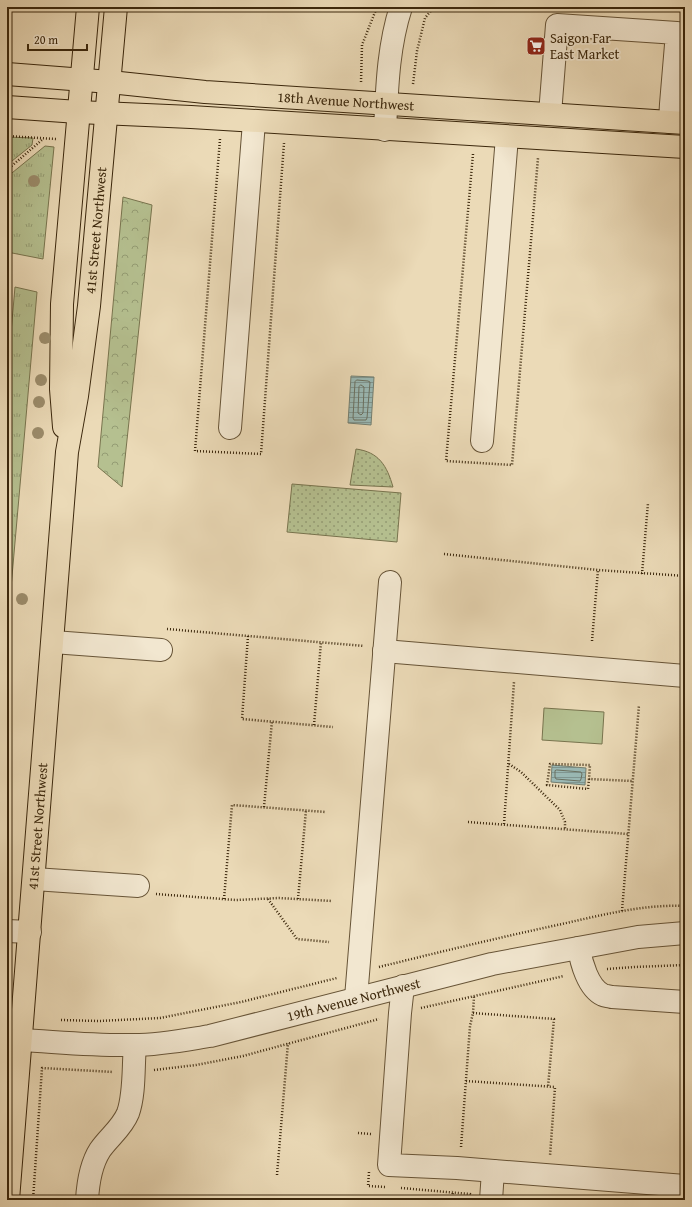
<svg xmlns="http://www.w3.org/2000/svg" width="692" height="1207" font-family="'Gentium Book Plus',serif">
  <defs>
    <pattern id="grass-tufts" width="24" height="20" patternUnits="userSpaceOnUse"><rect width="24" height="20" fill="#b5c090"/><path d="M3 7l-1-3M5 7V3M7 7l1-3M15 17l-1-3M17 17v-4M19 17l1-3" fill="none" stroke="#949c74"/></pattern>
    <pattern id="forest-crowns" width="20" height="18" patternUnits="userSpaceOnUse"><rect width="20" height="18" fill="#b5c090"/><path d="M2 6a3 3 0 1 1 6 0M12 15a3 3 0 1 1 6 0" fill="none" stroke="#949c74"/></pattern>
    <pattern id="park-dots" width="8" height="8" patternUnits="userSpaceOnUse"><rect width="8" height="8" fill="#b5c090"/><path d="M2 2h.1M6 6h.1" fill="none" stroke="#949c74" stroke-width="1.8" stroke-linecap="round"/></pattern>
    <pattern id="water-rules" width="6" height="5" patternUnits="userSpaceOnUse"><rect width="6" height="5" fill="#9ab9b5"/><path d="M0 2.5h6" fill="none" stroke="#7f9692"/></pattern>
  </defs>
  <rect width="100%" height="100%" fill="#ebdab7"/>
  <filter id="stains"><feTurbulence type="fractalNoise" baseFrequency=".005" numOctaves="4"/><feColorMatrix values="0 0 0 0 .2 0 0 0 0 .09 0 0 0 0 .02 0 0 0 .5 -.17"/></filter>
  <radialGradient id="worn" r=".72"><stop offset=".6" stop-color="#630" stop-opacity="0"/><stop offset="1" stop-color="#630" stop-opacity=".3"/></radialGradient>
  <g fill="url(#grass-tufts)" stroke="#78744e">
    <path d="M 7,137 L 33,138 L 32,145 L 7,165 Z"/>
    <path d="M 45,146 L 54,147 L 43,259 L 7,252 L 7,177 Z"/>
    <path d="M 15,287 L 37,292 L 8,622 L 7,622 L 7,378 Z"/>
  </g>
  <path fill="url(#forest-crowns)" stroke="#78744e" d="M 123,197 L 152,205 L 122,487 L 98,467 Z"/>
  <g fill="url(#park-dots)" stroke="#78744e">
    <path d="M 356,449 C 379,452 387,466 393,487 L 350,485 Z"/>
    <path d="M 292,484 L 401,493 L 397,542 L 287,532 Z"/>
  </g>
  <path fill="#b5c090" stroke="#78744e" d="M 544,708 L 604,712 L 602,744 L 542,740 Z"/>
  <g fill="url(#water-rules)" stroke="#747f71">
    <path d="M 351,376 L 374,377 L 371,425 L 348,423 Z"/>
    <path d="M 552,765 L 586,768 L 585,785 L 551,782 Z"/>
  </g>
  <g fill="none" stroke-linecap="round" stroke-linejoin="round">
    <g stroke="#6a7060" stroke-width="1">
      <path d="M 357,380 L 368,381 L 370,382 L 367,418 L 366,420 L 354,420 L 353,418 L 355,382 Z"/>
      <path d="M 361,385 L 364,387 L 363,413 L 361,415 L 358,413 L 359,387 Z"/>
      <path d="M 557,770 L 581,772 L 582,774 L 581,779 L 580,781 L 556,779 L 555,777 L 555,771 Z"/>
    </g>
    <defs>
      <g id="minor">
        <path d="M 550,114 L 557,25 L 677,33 L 671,104 L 670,122"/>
        <path d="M 385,130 C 387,89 388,47 401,7"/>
        <path d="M 230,428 L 254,122"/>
        <path d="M 482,441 L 507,137"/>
        <path d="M 53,642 L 161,650"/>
        <path d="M 384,651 L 685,676"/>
        <path d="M 34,879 L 138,886"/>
        <path d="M 7,931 L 30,932"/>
        <path d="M 579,948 C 581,962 588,988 603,995 C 605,996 609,996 612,997 L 685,1002"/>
        <path d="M 403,986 L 400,1013 L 389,1165 L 457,1168 L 685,1186"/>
        <path d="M 356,998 L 390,582"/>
        <path id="s1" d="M 21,1040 C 58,1042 96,1046 134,1045 C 160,1045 185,1040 210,1036 L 492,964 L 638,937 L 685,933"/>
        <path d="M 87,1200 C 88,1183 91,1164 100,1150 C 109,1137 122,1128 128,1113 C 135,1093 133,1066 135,1045"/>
        <path d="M 491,1200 L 493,1171"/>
      </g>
      <g id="major">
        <path id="s2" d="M 7,74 L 110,82 L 205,92 L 685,123"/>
        <path d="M 7,107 L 78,112 L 191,117 L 685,147"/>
        <path d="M 64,427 L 61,389 L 62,304 L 88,7"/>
        <path id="s3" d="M 8,1200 L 67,452 L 77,396 L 89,306 L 116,7"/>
      </g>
    </defs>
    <use href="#minor" stroke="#675437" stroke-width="24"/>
    <use href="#major" stroke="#3b270c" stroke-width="24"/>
    <g stroke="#3b270c" stroke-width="2.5" stroke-dasharray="1 2" stroke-linecap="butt">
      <path d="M 361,82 L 362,45 L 377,7"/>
      <path d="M 413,84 L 417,51 L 425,18 L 434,7"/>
      <path d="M 7,136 L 56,139"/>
      <path d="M 220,139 L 195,451 L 261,454 L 284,143"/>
      <path d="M 473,154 L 446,461 L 512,465 L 538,158"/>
      <path d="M 7,170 L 43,139"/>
      <path d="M 444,554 L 598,570 L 685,576"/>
      <path d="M 642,574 L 648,503"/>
      <path d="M 167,629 L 364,646"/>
      <path d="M 248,636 L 242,719 L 333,727"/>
      <path d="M 592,641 L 598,570"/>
      <path d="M 314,725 L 321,642"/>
      <path d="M 509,764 L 521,772 L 560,810 L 565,822 L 565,829"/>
      <path d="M 589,779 L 588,789 L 547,785 L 550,764 L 590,765 L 589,779 L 632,781"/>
      <path d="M 264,807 L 272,721"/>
      <path d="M 468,822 L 628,834"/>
      <path d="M 504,824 L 514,682"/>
      <path d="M 156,894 L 236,900 L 279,898 L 332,901"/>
      <path d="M 224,899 L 232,805 L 326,812"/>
      <path d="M 268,899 L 297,939 L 329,942"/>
      <path d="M 298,899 L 306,810"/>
      <path d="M 622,911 L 639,705"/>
      <path d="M 379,967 C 440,952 501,937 562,924 C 602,915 644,904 685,906"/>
      <path d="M 607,969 L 634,967 L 685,965"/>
      <path d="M 421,1008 L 564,976"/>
      <path d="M 473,1013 L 554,1019 L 548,1087"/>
      <path d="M 61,1020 L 99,1021 L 160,1018 L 241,1002 L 337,978"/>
      <path d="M 154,1070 L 196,1065 L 243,1056 L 379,1019"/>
      <path d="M 466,1081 L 555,1087 L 550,1156"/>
      <path d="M 358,1133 L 371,1134"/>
      <path d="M 461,1147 L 470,1026 L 473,1013 L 474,996"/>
      <path d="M 369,1172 L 368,1186 L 386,1187"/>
      <path d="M 277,1175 L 288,1043"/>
      <path d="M 401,1188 L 470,1194 L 471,1195"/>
      <path d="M 33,1200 L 42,1068 L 113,1072"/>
      <path d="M 452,1200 L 453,1191"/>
    </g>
    <use href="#minor" stroke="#f2e7d0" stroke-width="22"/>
    <use href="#major" stroke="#ebdab7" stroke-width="22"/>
  </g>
  <g fill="#9b8c6b">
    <circle cx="34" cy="181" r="6"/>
    <circle cx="45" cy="338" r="6"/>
    <circle cx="41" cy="380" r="6"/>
    <circle cx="39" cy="402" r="6"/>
    <circle cx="38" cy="433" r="6"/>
    <circle cx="22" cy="599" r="6"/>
  </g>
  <defs>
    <symbol id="supermarket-square" viewBox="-11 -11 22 22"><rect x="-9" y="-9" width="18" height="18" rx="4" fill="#8f2418" stroke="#f2e7d0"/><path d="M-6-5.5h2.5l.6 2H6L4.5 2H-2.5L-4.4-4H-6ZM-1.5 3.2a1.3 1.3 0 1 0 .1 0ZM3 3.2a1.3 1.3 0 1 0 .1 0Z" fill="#fff"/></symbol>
  </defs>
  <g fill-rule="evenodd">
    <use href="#supermarket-square" x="525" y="35" width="22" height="22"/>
  </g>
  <g text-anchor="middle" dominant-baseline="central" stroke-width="3.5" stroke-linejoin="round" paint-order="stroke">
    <g font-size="14" fill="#3b270c" stroke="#f2e7d0" text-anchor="start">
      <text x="550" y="38">Saigon Far<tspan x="550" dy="16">East Market</tspan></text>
    </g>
    <g font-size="14" fill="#3b270c" stroke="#f2e7d0">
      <text stroke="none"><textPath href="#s2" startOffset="340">18th Avenue Northwest</textPath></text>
      <text stroke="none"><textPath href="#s3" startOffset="974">41st Street Northwest</textPath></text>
      <text stroke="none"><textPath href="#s3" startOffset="375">41st Street Northwest</textPath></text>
      <text stroke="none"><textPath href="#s1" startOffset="338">19th Avenue Northwest</textPath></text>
    </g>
  </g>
  <rect width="692" height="1207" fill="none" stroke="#ebdab7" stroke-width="24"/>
  <rect x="8" y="8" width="676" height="1191" fill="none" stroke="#3b270c" stroke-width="2"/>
  <rect x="12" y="12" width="668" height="1183" fill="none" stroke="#3b270c"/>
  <path d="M28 44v6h59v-6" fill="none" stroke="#3b270c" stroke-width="2"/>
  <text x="34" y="44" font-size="12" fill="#3b270c" stroke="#f2e7d0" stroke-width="3" paint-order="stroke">20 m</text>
  <rect width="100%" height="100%" filter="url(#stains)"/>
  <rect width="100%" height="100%" fill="url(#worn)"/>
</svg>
